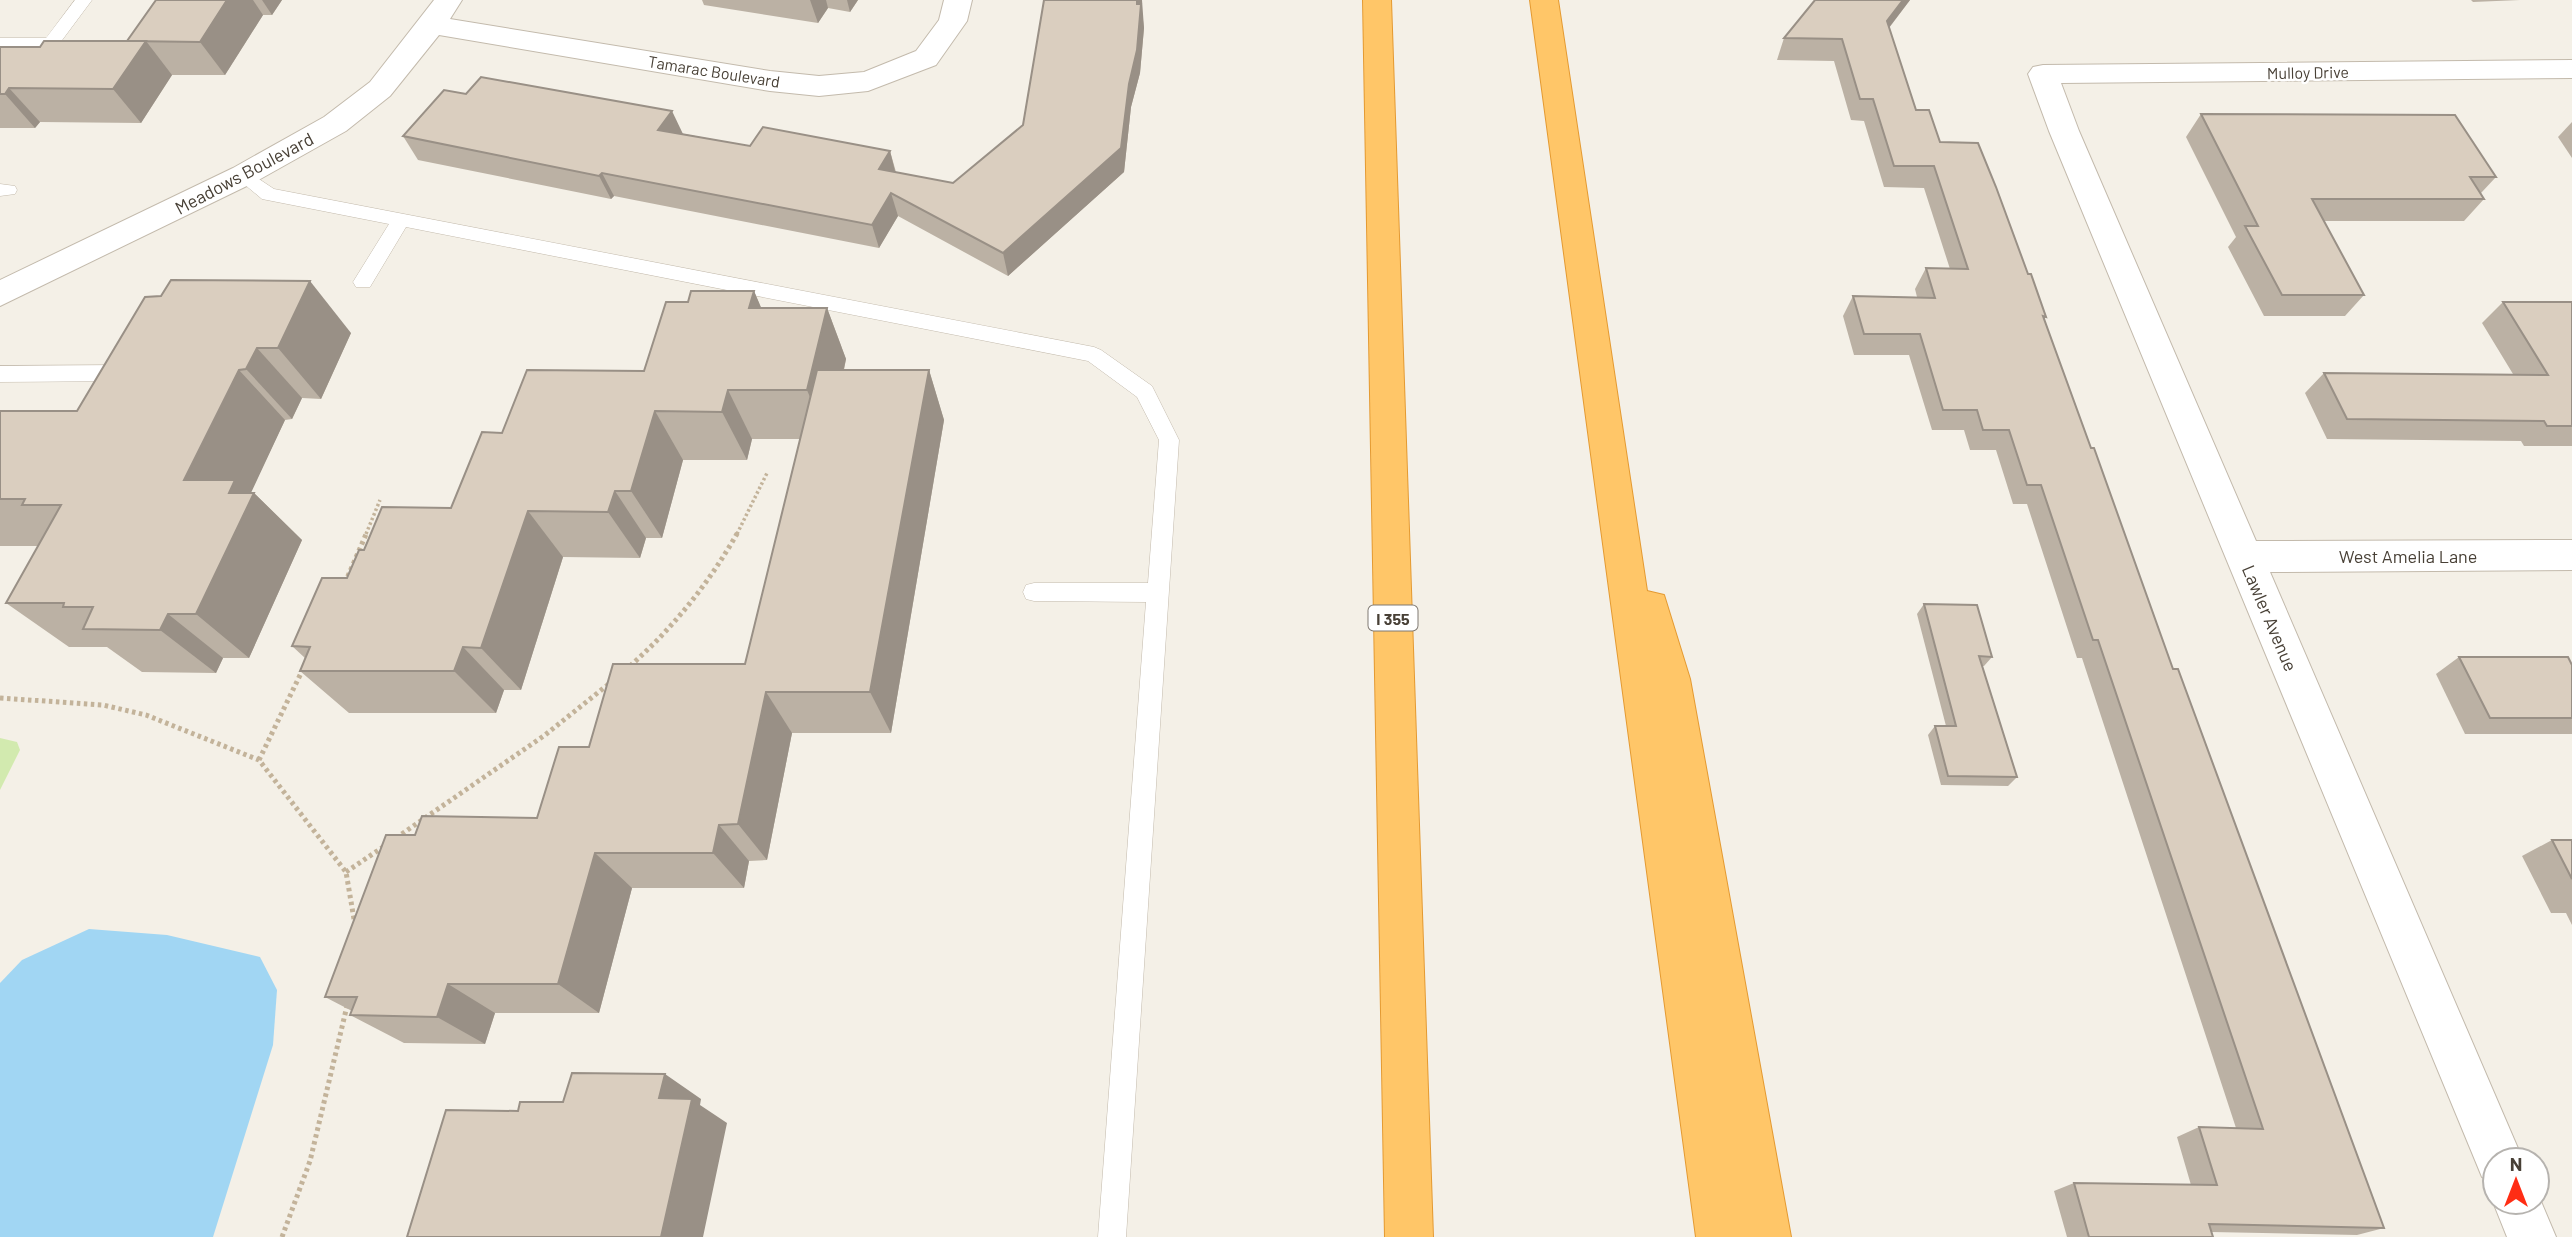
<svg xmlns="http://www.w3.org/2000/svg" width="2572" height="1237" font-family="Barlow,sans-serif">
  <rect width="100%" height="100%" fill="#f4f0e7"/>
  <path fill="#d2eaaf" d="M 0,738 L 17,742 L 20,750 L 0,790 Z"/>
  <path fill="#a1d6f3" d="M 89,929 L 167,935 L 260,957 L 277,990 L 273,1045 L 213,1237 L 0,1237 L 0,983 L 22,960 Z"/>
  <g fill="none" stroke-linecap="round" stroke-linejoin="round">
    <defs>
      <g id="service">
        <path d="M 75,0 L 92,0 L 57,47 L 0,48 L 0,38 L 46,38 Z"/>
        <path d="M 244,169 L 274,189 L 1094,347 L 1101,350 L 1152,386 L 1179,440 L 1126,1237 L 1098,1237 L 1146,602 L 1034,601 L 1026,599 L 1023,592 L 1026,585 L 1034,583 L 1148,583 L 1159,440 L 1137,397 L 1088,361 L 406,227 L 370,287 L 356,287 L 353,282 L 389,224 L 262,199 L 238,179 L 235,175 L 238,171 Z"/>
        <path d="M 0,184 L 15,186 L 17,190 L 15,194 L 0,196 Z"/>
        <path d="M 127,365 L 134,368 L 137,373 L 134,378 L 127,381 L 0,382 L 0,366 Z"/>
      </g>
      <g id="minor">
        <path d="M 434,0 L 462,0 L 450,19 L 770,71 L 819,76 L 864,72 L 916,51 L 939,20 L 944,0 L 972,0 L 967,21 L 936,65 L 868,91 L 819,96 L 770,91 L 439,35 L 390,96 L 346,131 L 255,182 L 0,306 L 0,280 L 233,168 L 324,117 L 370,82 Z"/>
        <path d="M 2572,60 L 2572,78 L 2061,83 L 2079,131 L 2256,541 L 2572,540 L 2572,570 L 2270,572 L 2523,1160 L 2495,1160 L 2495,1182 L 2482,1177 L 2049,131 L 2028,74 L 2033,67 L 2043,65 Z"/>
        <path d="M 2537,1192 L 2556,1237 L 2507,1237 L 2493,1202 L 2495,1197 L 2495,1202 L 2537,1202 Z"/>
      </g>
      <g id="motorway">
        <path d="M 1363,0 L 1391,0 L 1433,1237 L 1385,1237 Z"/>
        <path d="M 1530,0 L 1558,0 L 1647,591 L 1664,595 L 1690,679 L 1791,1237 L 1696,1237 Z"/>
      </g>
    </defs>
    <use href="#service" stroke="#c3baac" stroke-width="1"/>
    <use href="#minor" stroke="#c3baac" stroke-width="2"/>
    <use href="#motorway" stroke="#e49a32" stroke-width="2"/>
    <g stroke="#c3b39a" stroke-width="3.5" stroke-dasharray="2.5 2.5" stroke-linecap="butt">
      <path d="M 366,534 L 380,500"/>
      <path d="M 737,534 L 767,473"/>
    </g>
    <g stroke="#c3b39a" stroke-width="5" stroke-dasharray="3.5 3.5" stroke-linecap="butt">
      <path d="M 345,583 L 367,532"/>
      <path d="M 630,666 C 674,627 709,583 738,532"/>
      <path d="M 0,698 L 103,705 L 146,715 L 259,760 L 346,872 L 355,925"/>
      <path d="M 259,760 L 303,669"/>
      <path d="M 396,838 L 545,735 L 610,683"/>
      <path d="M 346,872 L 386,845"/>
      <path d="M 282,1237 L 310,1161 L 347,1006"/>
    </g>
    <use href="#service" fill="#fff" fill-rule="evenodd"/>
    <use href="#minor" fill="#fff" fill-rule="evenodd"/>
    <use href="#motorway" fill="#ffc668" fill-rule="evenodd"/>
  </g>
  <g fill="#bbb1a4">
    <path d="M 156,0 L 282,0 L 272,15 L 263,15 L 225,75 L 172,75 L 141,123 L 40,122 L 35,128 L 0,128 L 0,47 L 40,47 L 127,41 Z"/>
    <path d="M 702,0 L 858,0 L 850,12 L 828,8 L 818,23 L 704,5 Z"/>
    <path d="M 1815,0 L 1910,0 L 1889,28 L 1916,110 L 1940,142 L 2028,274 L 2046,317 L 2044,320 L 2173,669 L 2384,1228 L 2357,1235 L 2211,1232 L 2213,1237 L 2067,1237 L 2054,1191 L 2074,1183 L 2191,1185 L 2177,1137 L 2199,1127 L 2236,1128 L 2082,658 L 2077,658 L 2027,504 L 2013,504 L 1996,450 L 1970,450 L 1964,430 L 1932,430 L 1909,355 L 1854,355 L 1843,316 L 1853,296 L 1917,297 L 1915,289 L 1926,268 L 1950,269 L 1924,188 L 1884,187 L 1864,121 L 1851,120 L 1834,61 L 1777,60 L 1784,38 Z"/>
    <path d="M 2471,0 L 2520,0 L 2473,2 Z"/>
    <path d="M 1141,5 L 1144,28 L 1140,73 L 1131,107 L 1124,172 L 1008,276 L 898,216 L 879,248 L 614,196 L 611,199 L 418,160 L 403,136 L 466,94 L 750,146 L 890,151 L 896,172 L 953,183 L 1023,125 Z"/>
    <path d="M 2201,114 L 2496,177 L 2481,193 L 2484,199 L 2464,221 L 2324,221 L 2364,295 L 2345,316 L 2264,316 L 2228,247 L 2236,237 L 2186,137 Z"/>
    <path d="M 2572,122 L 2572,158 L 2558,137 Z"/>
    <path d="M 754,291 L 761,308 L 827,308 L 846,359 L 844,370 L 929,370 L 944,420 L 891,733 L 792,733 L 767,860 L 749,861 L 744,888 L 632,888 L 599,1013 L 495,1013 L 485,1044 L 404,1043 L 350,1015 L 352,1011 L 325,997 L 415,835 L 537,818 L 589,747 L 745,664 L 800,439 L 752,439 L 747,460 L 683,460 L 662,538 L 646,538 L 640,558 L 563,557 L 521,690 L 504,690 L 496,713 L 349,713 L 300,671 L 305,658 L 292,646 L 347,578 L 364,550 L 451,508 L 502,433 L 644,371 Z"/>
    <path d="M 145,297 L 351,333 L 321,399 L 302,398 L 292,419 L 285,420 L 250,493 L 254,493 L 302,540 L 249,658 L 223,658 L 216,673 L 142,672 L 107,647 L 69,647 L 6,603 L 38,546 L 0,546 L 0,411 L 77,411 Z"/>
    <path d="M 2503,302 L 2572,302 L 2572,446 L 2524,446 L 2521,441 L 2327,439 L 2305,393 L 2324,373 L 2513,374 L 2482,323 Z"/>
    <path d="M 1924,604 L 1992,657 L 1984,666 L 1982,666 L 2017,777 L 2008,786 L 1941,785 L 1928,735 L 1935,726 L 1946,726 L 1917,614 Z"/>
    <path d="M 2459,657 L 2572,665 L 2572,734 L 2465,734 L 2436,674 Z"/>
    <path d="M 2552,840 L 2572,840 L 2572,925 L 2566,913 L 2551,913 L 2522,856 Z"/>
  </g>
  <g fill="#999086">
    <path d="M 227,0 L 253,0 L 263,15 L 225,75 L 200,42 Z"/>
    <path d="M 262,0 L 282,0 L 272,15 Z"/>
    <path d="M 810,0 L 826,0 L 828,8 L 818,23 Z"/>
    <path d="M 847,0 L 858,0 L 850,12 Z"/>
    <path d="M 1137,0 L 1142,0 L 1144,28 L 1140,73 L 1131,107 L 1124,172 L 1008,276 L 1003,253 L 1137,4 Z"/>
    <path d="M 1903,0 L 1910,0 L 1878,42 L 1887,21 Z"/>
    <path d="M 146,41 L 172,75 L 141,123 L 113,89 Z"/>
    <path d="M 9,88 L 40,122 L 35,128 L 5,94 Z"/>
    <path d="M 672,111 L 683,134 L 658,130 Z"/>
    <path d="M 890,151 L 896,175 L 879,169 Z"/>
    <path d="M 602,173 L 614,196 L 611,199 L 599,176 Z"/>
    <path d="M 891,193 L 898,216 L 879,248 L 872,225 Z"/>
    <path d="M 310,281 L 351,333 L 321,399 L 278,348 Z"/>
    <path d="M 754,291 L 776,342 L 749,308 Z"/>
    <path d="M 827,308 L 846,359 L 828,440 L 807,390 Z"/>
    <path d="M 257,348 L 302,398 L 292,419 L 246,369 Z"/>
    <path d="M 239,370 L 285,420 L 250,495 L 254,493 L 302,540 L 249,658 L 196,614 L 184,480 Z"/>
    <path d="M 929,370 L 944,420 L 891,733 L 870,692 Z"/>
    <path d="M 728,390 L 752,439 L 747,460 L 722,412 Z"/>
    <path d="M 655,411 L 683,460 L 662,538 L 631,491 Z"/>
    <path d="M 615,491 L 646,538 L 640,558 L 608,512 Z"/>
    <path d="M 528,511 L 563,557 L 521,690 L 481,648 Z"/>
    <path d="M 168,614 L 223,658 L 216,673 L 160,630 Z"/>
    <path d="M 463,647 L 504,690 L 496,713 L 454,671 Z"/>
    <path d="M 766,692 L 792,733 L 767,860 L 738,824 Z"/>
    <path d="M 719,825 L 749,861 L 744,888 L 713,853 Z"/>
    <path d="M 595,853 L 632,888 L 599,1013 L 558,984 Z"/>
    <path d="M 448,984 L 495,1013 L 485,1044 L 437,1017 Z"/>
    <path d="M 665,1074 L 701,1099 L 700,1105 L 727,1123 L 703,1237 L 661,1237 L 659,1098 Z"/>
  </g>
  <g fill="#dacebf" stroke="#999086" stroke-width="2">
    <path d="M 156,0 L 227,0 L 200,42 L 127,41 Z"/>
    <path d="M 1044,0 L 1137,0 L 1137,4 L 1141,4 L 1137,50 L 1129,84 L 1121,148 L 1003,253 L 891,193 L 872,225 L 602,173 L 599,176 L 403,136 L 444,90 L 466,94 L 481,77 L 672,111 L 658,130 L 750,146 L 763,127 L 890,151 L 879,169 L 953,183 L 1023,125 Z"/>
    <path d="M 1815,0 L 1903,0 L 1887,21 L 1916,110 L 1929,110 L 1940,142 L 1978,143 L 1996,187 L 2028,274 L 2031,274 L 2046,317 L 2043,316 L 2091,448 L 2094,448 L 2173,669 L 2178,669 L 2384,1228 L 2209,1224 L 2213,1237 L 2089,1237 L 2074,1183 L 2217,1185 L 2199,1127 L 2263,1129 L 2098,640 L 2093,640 L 2041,485 L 2027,485 L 2009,430 L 1983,430 L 1977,410 L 1943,410 L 1920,334 L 1864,334 L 1853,296 L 1935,298 L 1926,268 L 1968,269 L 1934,166 L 1894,166 L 1873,99 L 1860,99 L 1842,39 L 1784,38 Z"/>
    <path d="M 44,41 L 146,41 L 113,89 L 9,88 L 5,94 L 0,94 L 0,47 L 40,47 Z"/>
    <path d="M 2201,114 L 2455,115 L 2496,177 L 2470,177 L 2484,199 L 2312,199 L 2364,295 L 2282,295 L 2245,226 L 2258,226 Z"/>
    <path d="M 171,280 L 310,281 L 278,348 L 257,348 L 246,369 L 239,370 L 184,480 L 235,480 L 229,493 L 254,493 L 196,614 L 168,614 L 160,630 L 83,629 L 93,607 L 63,607 L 64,603 L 6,603 L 61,505 L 22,505 L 25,499 L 0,499 L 0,411 L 77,411 L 145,297 L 161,296 Z"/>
    <path d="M 691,291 L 754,291 L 749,308 L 827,308 L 807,390 L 728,390 L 722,412 L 655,411 L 631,491 L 615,491 L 608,512 L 528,511 L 481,648 L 463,647 L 454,671 L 300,671 L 310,647 L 292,646 L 322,578 L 347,578 L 359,550 L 364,550 L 382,507 L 451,508 L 482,432 L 502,433 L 527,370 L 644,371 L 666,302 L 688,302 Z"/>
    <path d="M 2503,302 L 2572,302 L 2572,426 L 2547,426 L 2544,421 L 2347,419 L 2324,373 L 2548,375 Z"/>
    <path d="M 817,370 L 929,370 L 870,692 L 766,692 L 738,824 L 719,825 L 713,853 L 595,853 L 558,984 L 448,984 L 437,1017 L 350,1015 L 357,997 L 325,997 L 386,835 L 415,835 L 422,816 L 537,818 L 559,747 L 589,747 L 613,664 L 745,664 Z"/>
    <path d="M 1924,604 L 1977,605 L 1992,657 L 1979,656 L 2017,777 L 1948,776 L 1935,726 L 1956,726 Z"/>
    <path d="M 2459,657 L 2568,657 L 2572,665 L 2572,718 L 2490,718 Z"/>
    <path d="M 2552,840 L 2572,840 L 2572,879 Z"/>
    <path d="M 572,1073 L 665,1074 L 659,1098 L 692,1099 L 661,1237 L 407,1237 L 446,1110 L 518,1111 L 520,1102 L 563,1102 Z"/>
  </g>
  <g text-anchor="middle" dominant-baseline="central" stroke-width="5" stroke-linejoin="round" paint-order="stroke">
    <g font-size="16" fill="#484036" stroke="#fff">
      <text transform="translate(714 71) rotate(9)">Tamarac Boulevard</text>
      <text transform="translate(2308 72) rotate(-1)">Mulloy Drive</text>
    </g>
    <rect fill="#fff" stroke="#7f7972" stroke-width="2" x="1368.5" y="605.5" width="49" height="25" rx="5"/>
    <g font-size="16" font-weight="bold" fill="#484036">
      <text x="1393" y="618">I 355</text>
    </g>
    <g font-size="18" fill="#484036" stroke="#fff">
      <text transform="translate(244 173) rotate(-28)">Meadows Boulevard</text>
      <text x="2408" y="556">West Amelia Lane</text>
      <text transform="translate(2270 618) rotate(67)">Lawler Avenue</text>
    </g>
  </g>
  <g transform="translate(2516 1181)"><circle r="33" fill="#ffffff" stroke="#b6b3af" stroke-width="2"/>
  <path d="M0-5L12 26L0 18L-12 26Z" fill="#ff2d14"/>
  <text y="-10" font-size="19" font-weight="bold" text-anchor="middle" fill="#484036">N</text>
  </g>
</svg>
